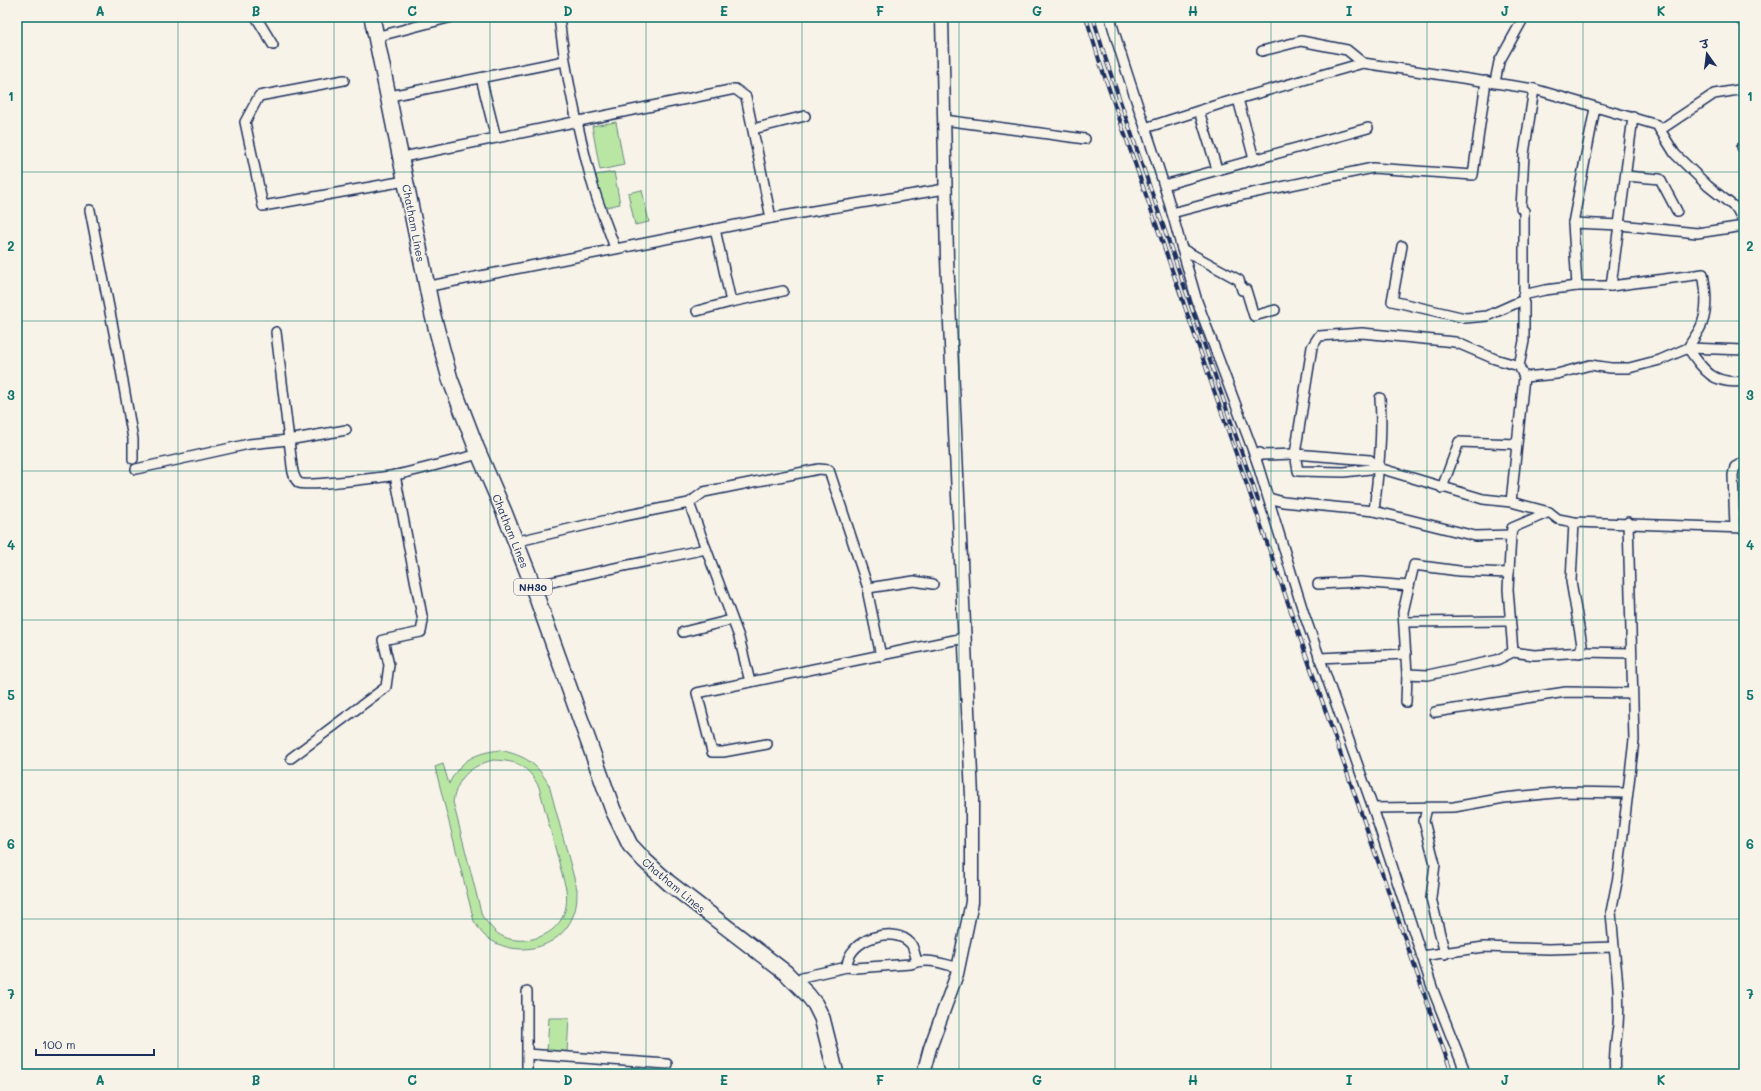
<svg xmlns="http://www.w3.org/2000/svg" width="1761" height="1091" font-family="Mali,'Playpen Sans Deva',sans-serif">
  <rect width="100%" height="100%" fill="#f7f3e8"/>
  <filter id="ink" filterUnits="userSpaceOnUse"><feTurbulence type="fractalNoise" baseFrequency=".025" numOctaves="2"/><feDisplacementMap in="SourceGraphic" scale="8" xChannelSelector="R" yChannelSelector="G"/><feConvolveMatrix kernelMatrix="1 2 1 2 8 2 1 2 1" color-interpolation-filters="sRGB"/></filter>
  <g filter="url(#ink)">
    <g fill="#bae6a4" stroke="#6a8a81" fill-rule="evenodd">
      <path d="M 616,122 L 624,165 L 600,170 L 592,126 Z"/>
      <path d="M 614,172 L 620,204 L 602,208 L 596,175 Z"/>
      <path d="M 642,190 L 649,222 L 635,225 L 628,193 Z"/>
      <path d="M 500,750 C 525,756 536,762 549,785 L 577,889 C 577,898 577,907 573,916 C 559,951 513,959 485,936 C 480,932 477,925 474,921 L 435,767 L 443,764 L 449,784 C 460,760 475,753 500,750 ZM 493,760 C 518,761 527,765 539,787 L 566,889 C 567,897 567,906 564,913 C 557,936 525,946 504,937 C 494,933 489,924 482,916 L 453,802 C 457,778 470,766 493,760 Z"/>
      <path d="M 549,1018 L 569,1018 L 567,1053 L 547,1052 Z"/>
    </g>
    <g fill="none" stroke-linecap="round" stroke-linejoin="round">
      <defs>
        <g id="minor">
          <path d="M 256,17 L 273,45"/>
          <path d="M 559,17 C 565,71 577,126 591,179 C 597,202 607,225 615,248"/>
          <path d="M 1110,17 C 1128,83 1154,147 1172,213 L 1233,197 L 1373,168 L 1473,175 L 1486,81"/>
          <path d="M 1736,17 L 1744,22"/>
          <path d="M 383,35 L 452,17"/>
          <path d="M 1262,51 L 1301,41 L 1347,50 L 1363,63"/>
          <path d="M 481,78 L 496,138"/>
          <path d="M 344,80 L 259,96 L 245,122 L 263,206 L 405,181"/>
          <path d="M 1495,82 L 1499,62 L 1524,17"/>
          <path d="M 395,95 L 564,61"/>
          <path d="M 1238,99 L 1254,159"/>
          <path d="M 1199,111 L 1217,169"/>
          <path d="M 944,120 L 1085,139"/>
          <path d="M 1145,128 L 1220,104 L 1363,63 L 1534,89 L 1657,125 L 1675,154 L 1708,186 L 1737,209 L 1744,223"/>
          <path d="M 753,129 L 805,116"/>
          <path d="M 1660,130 L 1714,94 L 1744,89"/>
          <path d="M 1742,147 L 1744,146"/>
          <path d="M 408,156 L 735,89 L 746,97 L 771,218 L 945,189"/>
          <path d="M 1626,176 L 1660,179 L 1677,211"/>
          <path d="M 1164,185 L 1368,128"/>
          <path d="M 90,210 L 118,353 L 133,439 L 133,459"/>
          <path d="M 1172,213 L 1182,249 L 1239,280 L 1242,290 L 1246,290 L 1254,316 L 1275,310"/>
          <path d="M 1573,223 L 1595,108"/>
          <path d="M 1402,246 L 1392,301 L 1465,318 L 1487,316 L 1523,300"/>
          <path d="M 1182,249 L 1197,301 L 1256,459 L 1304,614 L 1373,808 L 1433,990 L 1466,1074"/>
          <path d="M 435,285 L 771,218"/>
          <path d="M 1577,286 L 1573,223 L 1620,225 L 1697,233 L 1744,226"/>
          <path d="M 1611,286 L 1633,117"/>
          <path d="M 1523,295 L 1545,290 L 1577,286 L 1611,286 L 1703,274 C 1706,289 1708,308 1702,324 C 1699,332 1692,340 1688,348"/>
          <path d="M 731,302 L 783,291"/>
          <path d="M 697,311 L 731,302 L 715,229"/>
          <path d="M 276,332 L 291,457 C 292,465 292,478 299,483 C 306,487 384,477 396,475 C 424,469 451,461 479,454"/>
          <path d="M 1688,348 C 1704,371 1713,385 1744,381"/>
          <path d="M 1519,366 L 1495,359 L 1455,342 L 1362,333 L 1319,336 L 1312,347 L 1295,454 L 1298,471 L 1344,472 L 1379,468 L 1483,499 L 1511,502 L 1524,377 L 1519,366 L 1524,341 L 1524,211 L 1521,208 L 1524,154 L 1534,89"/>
          <path d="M 1524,377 L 1557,374 L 1590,365 L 1611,368 L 1629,368 L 1660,360 L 1688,348 L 1744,350"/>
          <path d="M 1256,459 L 1260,453 L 1262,455 L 1295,454 L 1370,460 L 1379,468"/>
          <path d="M 136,469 L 249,444 L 288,440 L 346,430"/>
          <path d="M 1442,488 L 1459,442 L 1517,444"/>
          <path d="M 1269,498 L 1283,502 L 1374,511 L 1475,536 L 1511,535"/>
          <path d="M 1511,502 L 1549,512 L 1558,519 L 1574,522 L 1744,528"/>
          <path d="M 689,503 L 739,637 L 750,682"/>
          <path d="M 1374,511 C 1378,474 1383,436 1380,398"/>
          <path d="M 1574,522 L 1571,581 L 1582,645 L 1579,653"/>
          <path d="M 1735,527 L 1733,475 L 1735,467 L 1744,462"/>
          <path d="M 523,540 L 624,516 L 689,503 L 704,492 L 819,469 L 829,470 L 868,588 L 868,594 L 881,656"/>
          <path d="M 1318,584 L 1360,582 L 1409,586"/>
          <path d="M 540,585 C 595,571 651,561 706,549"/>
          <path d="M 868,588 L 914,581 L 933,584"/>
          <path d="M 1404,622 L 1510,621"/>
          <path d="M 683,632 L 731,620"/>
          <path d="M 1513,652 L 1508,589 L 1511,535 L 1512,528 L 1549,512"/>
          <path d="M 1319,658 L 1406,654"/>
          <path d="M 1407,674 L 1403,612 L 1414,565 L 1459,571 L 1509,573"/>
          <path d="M 1406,702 L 1407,674 L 1428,675 L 1497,660 L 1513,652 L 1534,655 L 1584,652 L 1631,653"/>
          <path d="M 1435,712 L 1566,692 L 1632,693"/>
          <path d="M 767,744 L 723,752 L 712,752 L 697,693 L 964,638"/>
          <path d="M 291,758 L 386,687 L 389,665 L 383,640 L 421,632 L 423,621 L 395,475"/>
          <path d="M 1373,808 L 1454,807 L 1504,798 L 1565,792 L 1627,793"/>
          <path d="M 1427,808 L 1424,821 L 1435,864 L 1431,898 L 1445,954"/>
          <path d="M 1614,947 C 1617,973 1620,998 1618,1025 C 1616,1042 1613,1057 1615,1074"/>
          <path d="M 1422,956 L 1484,947 L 1549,949 L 1614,947 L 1611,912 L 1618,877 L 1634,740 L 1628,522"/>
          <path d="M 847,967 C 847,939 895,924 911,944 C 914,948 915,956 917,961"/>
          <path d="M 802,977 L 847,967 L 855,968 L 911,964 C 926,957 944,964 959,968"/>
          <path d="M 527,1054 L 667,1064"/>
          <path d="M 527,1074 L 527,992"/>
        </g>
        <path id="tertiary" d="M 923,1074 L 930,1048 L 957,974 L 972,902 L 972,796 L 947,259 L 942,17"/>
        <path id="trunk" d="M 372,17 L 433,316 L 450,379 L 476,447 L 504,512 L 528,573 L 613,810 L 630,845 L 645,861 L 669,883 L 786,973 L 807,994 L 815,1004 L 822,1018 L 836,1074"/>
      </defs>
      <use href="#minor" stroke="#1b2f5e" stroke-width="12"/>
      <use href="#tertiary" stroke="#1b2f5e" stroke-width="15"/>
      <use href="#trunk" stroke="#1b2f5e" stroke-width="18"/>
      <use href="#minor" stroke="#f7f3e8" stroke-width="9"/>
      <use href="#tertiary" stroke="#f7f3e8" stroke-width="12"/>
      <use href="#trunk" stroke="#f7f3e8" stroke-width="15"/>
      <defs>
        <g id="rail">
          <path d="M 1086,17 L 1100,63 L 1452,1074"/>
          <path d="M 1093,17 L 1106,60 L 1258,500"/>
        </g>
      </defs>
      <use href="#rail" stroke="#1b2f5e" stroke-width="4"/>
      <use href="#rail" stroke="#f7f3e8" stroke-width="2.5" stroke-dasharray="8" stroke-linecap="butt"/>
    </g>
  </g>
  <path fill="none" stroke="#0f766e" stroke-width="1" stroke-opacity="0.55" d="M 178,17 L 178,1074M 334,17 L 334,1074M 490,17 L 490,1074M 646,17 L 646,1074M 802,17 L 802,1074M 959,17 L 959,1074M 1115,17 L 1115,1074M 1271,17 L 1271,1074M 1427,17 L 1427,1074M 1583,17 L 1583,1074M 17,172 L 1744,172M 17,321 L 1744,321M 17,471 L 1744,471M 17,620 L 1744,620M 17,770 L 1744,770M 17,919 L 1744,919"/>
  <g text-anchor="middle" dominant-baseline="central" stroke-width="3" stroke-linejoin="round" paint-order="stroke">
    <rect fill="#f7f3e8" stroke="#5d6a87" stroke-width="1" x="514" y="579" width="38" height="16" rx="3"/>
    <g font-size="10" font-weight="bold" fill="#1b2f5e">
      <text x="533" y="587">NH30</text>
    </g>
    <g font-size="11" fill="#1b2f5e" stroke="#f7f3e8">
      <text transform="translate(414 223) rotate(79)">Chatham Lines</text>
      <text transform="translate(511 531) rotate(68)">Chatham Lines</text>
      <text transform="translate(674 885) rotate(40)">Chatham Lines</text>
    </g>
  </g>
  <rect width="1761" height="1091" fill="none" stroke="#f7f3e8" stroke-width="44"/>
  <g transform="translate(1707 54) rotate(346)" stroke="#f7f3e8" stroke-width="3" paint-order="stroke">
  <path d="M0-3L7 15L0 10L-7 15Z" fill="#1b2f5e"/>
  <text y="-6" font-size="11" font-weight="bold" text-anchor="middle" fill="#1b2f5e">उ</text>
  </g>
  <path d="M36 1049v6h118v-6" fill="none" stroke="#1b2f5e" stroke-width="2"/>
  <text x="42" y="1049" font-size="12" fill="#1b2f5e" stroke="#f7f3e8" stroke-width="3" paint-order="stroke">100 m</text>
  <rect x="22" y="22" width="1717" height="1047" fill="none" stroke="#0f766e" stroke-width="1.5"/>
  <g font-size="13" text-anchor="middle" font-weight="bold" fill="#0f766e">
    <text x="100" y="16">A</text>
    <text x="256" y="16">B</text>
    <text x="412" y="16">C</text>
    <text x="568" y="16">D</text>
    <text x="724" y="16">E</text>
    <text x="880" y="16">F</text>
    <text x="1037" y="16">G</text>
    <text x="1193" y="16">H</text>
    <text x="1349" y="16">I</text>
    <text x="1505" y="16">J</text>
    <text x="1661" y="16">K</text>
    <text x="11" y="101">1</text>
    <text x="1750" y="101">1</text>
    <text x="11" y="251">2</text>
    <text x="1750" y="251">2</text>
    <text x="11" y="400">3</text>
    <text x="1750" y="400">3</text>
    <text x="11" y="550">4</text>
    <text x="1750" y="550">4</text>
    <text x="11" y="700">5</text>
    <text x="1750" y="700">5</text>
    <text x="11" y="849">6</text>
    <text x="1750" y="849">6</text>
    <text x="11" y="999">7</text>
    <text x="1750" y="999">7</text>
    <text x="100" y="1085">A</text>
    <text x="256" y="1085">B</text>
    <text x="412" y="1085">C</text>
    <text x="568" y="1085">D</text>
    <text x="724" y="1085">E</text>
    <text x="880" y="1085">F</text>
    <text x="1037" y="1085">G</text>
    <text x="1193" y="1085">H</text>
    <text x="1349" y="1085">I</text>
    <text x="1505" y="1085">J</text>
    <text x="1661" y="1085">K</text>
  </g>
</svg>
